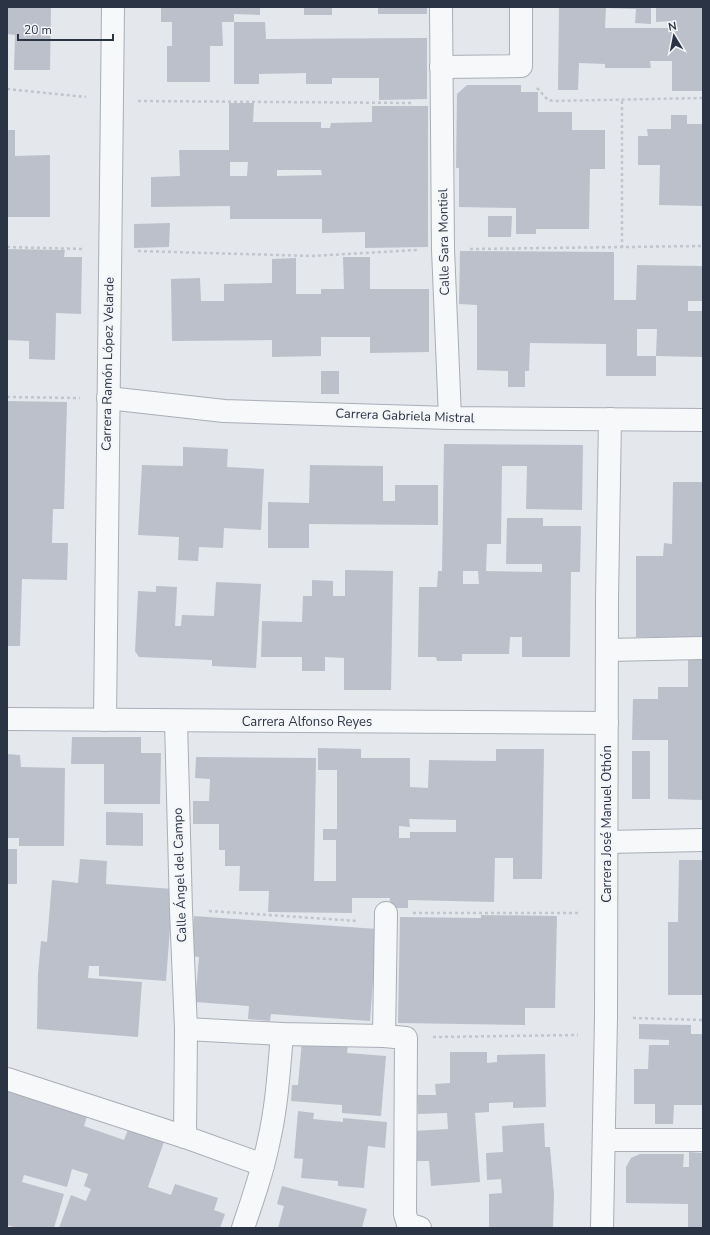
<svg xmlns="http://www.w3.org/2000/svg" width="710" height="1235" font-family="'Nunito Sans',sans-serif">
  <rect width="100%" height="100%" fill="#e4e7ec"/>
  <g fill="#bbc0ca" fill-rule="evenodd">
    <path d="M 7,7 L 51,7 L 50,70 L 14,70 L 15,35 L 7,34 Z"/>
    <path d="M 161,7 L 260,7 L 260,15 L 234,14 L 234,22 L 222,22 L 223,46 L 210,46 L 210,82 L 167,82 L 167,46 L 172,46 L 172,22 L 161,22 Z"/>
    <rect x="304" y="7" width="28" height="8"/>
    <rect x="378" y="7" width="49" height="7"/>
    <path d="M 559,7 L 606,7 L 605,28 L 673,28 L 672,21 L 656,22 L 656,7 L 703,7 L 703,91 L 672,91 L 672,61 L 650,61 L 651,68 L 605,68 L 605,64 L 579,63 L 578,90 L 558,90 Z"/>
    <path d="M 607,7 L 651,7 L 651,24 L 635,23 L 636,9 L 607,8 Z"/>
    <path d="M 234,22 L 265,22 L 266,39 L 427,38 L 427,99 L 379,100 L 379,78 L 332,78 L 332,84 L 306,84 L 306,73 L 259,74 L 259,84 L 234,84 Z"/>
    <path d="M 467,85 L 521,85 L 521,92 L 538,92 L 538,112 L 572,112 L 572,130 L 605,130 L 605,169 L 590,169 L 589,229 L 536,229 L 536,234 L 516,234 L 516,208 L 459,207 L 459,168 L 456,168 L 457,94 Z"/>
    <path d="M 229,103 L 254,103 L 253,122 L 321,122 L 321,128 L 330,128 L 331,123 L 372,122 L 372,106 L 428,106 L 428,247 L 365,248 L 365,232 L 322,233 L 322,219 L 230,219 L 230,206 L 151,207 L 151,177 L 180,176 L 179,150 L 229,150 ZM 230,162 L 248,162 L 247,176 L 230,176 ZM 277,170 L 321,170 L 322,175 L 277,176 Z"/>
    <path d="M 671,115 L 687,115 L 687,124 L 703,124 L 703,206 L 659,205 L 660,165 L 638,165 L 638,136 L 648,136 L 647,129 L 671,129 Z"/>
    <path d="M 7,130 L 15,130 L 15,156 L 50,155 L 50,217 L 7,217 Z"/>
    <path d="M 488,216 L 512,216 L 511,237 L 488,237 Z"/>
    <path d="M 170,223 L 169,247 L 134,248 L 134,224 Z"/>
    <path d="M 7,249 L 65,250 L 64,257 L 82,257 L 81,314 L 56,313 L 55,360 L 29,359 L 29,341 L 7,340 Z"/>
    <path d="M 460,251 L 614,252 L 614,300 L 636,300 L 637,265 L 703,266 L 703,301 L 688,301 L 688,311 L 703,311 L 703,357 L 656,356 L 657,329 L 637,329 L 637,356 L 656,356 L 656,376 L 606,376 L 606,344 L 530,343 L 529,371 L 525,371 L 525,387 L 508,387 L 508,371 L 477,370 L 477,305 L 459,304 Z"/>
    <path d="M 343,257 L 370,257 L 370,289 L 429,289 L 429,352 L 370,353 L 370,337 L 321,337 L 321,356 L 272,357 L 272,340 L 172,341 L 171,279 L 200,278 L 201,301 L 224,301 L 224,284 L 272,283 L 272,259 L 296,258 L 296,294 L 321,294 L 321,289 L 344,289 Z"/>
    <rect x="321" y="371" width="18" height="23"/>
    <path d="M 7,401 L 67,402 L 64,509 L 53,509 L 52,543 L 68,543 L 67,580 L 22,579 L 20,646 L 7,646 Z"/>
    <path d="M 444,444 L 583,445 L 582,510 L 526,509 L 527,466 L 502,466 L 501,544 L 487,544 L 486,571 L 542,572 L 542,564 L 506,564 L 507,518 L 543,518 L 543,526 L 581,526 L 580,572 L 571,572 L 570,657 L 522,657 L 522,637 L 510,637 L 509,654 L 462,654 L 462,661 L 437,661 L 436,657 L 418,657 L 419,587 L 437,587 L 438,571 L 442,571 ZM 463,571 L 478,571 L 479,584 L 463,584 Z"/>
    <path d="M 183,447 L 228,449 L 227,467 L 264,469 L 261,530 L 224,528 L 223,548 L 199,547 L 198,561 L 178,560 L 179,537 L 138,535 L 142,465 L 183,466 Z"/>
    <path d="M 310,465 L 383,466 L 383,501 L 395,501 L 395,485 L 438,485 L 438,525 L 309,524 L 309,548 L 268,548 L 268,502 L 309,503 Z"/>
    <path d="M 673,482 L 703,482 L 703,637 L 636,637 L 636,556 L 663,556 L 664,543 L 672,544 Z"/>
    <path d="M 345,570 L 393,571 L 391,690 L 344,690 L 344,658 L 325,657 L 325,671 L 302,671 L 302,657 L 261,657 L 262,621 L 302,622 L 303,596 L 312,596 L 312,580 L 333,581 L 333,596 L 345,596 Z"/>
    <path d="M 216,582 L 261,584 L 256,668 L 212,666 L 212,660 L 139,657 L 135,651 L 138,591 L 156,592 L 156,586 L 177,587 L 175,626 L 181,626 L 182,615 L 214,616 Z"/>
    <path d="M 688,657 L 703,657 L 703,800 L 668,799 L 668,740 L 632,740 L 633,699 L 658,699 L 658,687 L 688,687 Z"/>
    <path d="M 72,737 L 141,737 L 141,753 L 161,753 L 160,804 L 104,804 L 104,764 L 71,764 Z"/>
    <path d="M 318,748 L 361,749 L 361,758 L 410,758 L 410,787 L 428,788 L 429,760 L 496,761 L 496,749 L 544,749 L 542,879 L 513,879 L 513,858 L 495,858 L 494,902 L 408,900 L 408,908 L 389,908 L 390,898 L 352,898 L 352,913 L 268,912 L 269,891 L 239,891 L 240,866 L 225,866 L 225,850 L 219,850 L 219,824 L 193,824 L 193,801 L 209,801 L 210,779 L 195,778 L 196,757 L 316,758 L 314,881 L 336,881 L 336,840 L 323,840 L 323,829 L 337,829 L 337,770 L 318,770 ZM 409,819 L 456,820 L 456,832 L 410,832 L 410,838 L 399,838 L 399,826 L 410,827 Z"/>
    <rect x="632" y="751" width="18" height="48"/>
    <path d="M 7,754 L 20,755 L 21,767 L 65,768 L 64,846 L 19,846 L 19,838 L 7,838 Z"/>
    <path d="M 106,812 L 143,813 L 143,846 L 106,845 Z"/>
    <rect x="7" y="849" width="10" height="35"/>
    <path d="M 80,859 L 107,861 L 106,884 L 173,889 L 166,981 L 99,976 L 99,966 L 89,966 L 88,978 L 142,982 L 138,1037 L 37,1029 L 38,974 L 41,941 L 47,942 L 52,880 L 78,883 Z"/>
    <path d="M 679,860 L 703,860 L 703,995 L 668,995 L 668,922 L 678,922 Z"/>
    <path d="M 481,915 L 557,916 L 555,1008 L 525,1008 L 525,1025 L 398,1023 L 400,917 L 481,918 Z"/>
    <path d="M 194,916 L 377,929 L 370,1021 L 271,1014 L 270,1021 L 248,1019 L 249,1006 L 195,1002 L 199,957 L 191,956 Z"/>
    <path d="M 639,1024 L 691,1025 L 691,1034 L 703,1034 L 703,1105 L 674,1105 L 673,1124 L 655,1124 L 655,1104 L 634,1104 L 634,1069 L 648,1069 L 649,1045 L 669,1045 L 669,1040 L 639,1039 Z"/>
    <path d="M 302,1040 L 348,1044 L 347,1053 L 386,1056 L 381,1116 L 342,1113 L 342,1105 L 291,1101 L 292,1085 L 298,1085 Z"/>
    <path d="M 450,1052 L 487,1052 L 487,1063 L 497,1062 L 497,1055 L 545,1054 L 546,1107 L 513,1108 L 513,1102 L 489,1103 L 489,1112 L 475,1113 L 480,1182 L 431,1186 L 429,1161 L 415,1161 L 413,1131 L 448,1129 L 447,1113 L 418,1114 L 417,1095 L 436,1095 L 435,1084 L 450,1083 Z"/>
    <path d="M 7,1088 L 89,1110 L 84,1126 L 124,1140 L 129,1127 L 165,1139 L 148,1187 L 171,1195 L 175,1184 L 218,1198 L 214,1210 L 225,1214 L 220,1228 L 59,1228 L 71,1195 L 86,1201 L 91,1189 L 84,1186 L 88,1174 L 72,1169 L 67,1187 L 24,1175 L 22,1182 L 64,1194 L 54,1228 L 17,1228 L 7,1225 Z"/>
    <path d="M 298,1111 L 314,1113 L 313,1119 L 343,1122 L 343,1118 L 387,1122 L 385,1148 L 368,1146 L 364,1188 L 338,1186 L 338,1181 L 301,1178 L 303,1159 L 294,1158 Z"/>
    <path d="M 544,1123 L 545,1147 L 550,1147 L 554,1194 L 553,1228 L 489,1228 L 489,1194 L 502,1193 L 501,1179 L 487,1180 L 486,1153 L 503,1152 L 502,1126 Z"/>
    <path d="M 689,1152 L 703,1153 L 703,1228 L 688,1228 L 688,1204 L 626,1203 L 626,1167 L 631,1158 L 640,1154 L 684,1154 L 683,1167 L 689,1167 Z"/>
    <path d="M 282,1186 L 367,1209 L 362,1228 L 278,1228 L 284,1206 L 277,1204 Z"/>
  </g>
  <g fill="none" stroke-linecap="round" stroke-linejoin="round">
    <defs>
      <g id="minor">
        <path d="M 441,7 L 443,249 L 450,418"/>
        <path d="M 441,67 L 521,66 L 521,7"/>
        <path d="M 108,398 L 224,411 L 450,418 L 703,420"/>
        <path d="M 607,650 L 703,648"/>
        <path d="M 7,719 L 607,723"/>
        <path d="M 105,720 L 113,7"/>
        <path d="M 176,721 L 181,910 L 186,1029 L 185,1137"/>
        <path d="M 607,842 L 703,840"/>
        <path d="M 186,1029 L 282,1034 L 384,1036 L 406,1038 L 405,1214 L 408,1224 L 420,1228"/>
        <path d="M 384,1036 L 386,913"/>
        <path d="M 7,1079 L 185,1137 L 263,1165"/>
        <path d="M 605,1140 L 703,1140"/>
        <path d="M 243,1228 C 253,1199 263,1170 269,1140 C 277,1105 279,1069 282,1034"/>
        <path d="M 602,1228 L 606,1017 L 607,598 L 610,419"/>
      </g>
    </defs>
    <use href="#minor" stroke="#a9aeb7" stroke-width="24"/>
    <g stroke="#c2c5cb" stroke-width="2.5" stroke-dasharray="3 3" stroke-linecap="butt">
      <path d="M 537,88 L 548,100 L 554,101 L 703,98"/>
      <path d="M 7,89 L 86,97"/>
      <path d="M 138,101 L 413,103"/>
      <path d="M 7,247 L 83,249"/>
      <path d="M 622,248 L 622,101"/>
      <path d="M 470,249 L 703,246"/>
      <path d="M 138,251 L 312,256 L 417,250"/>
      <path d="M 7,397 L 80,398"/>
      <path d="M 209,911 L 358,921"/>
      <path d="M 413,913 L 580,913"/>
      <path d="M 633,1018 L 703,1020"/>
      <path d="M 433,1037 L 578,1035"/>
    </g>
    <use href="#minor" stroke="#f7f8fa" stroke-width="22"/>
  </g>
  <g text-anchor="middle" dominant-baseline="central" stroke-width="3.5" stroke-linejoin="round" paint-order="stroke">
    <g font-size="13" fill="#2b3445" stroke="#f4f6f9">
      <text transform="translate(444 242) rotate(-91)">Calle Sara Montiel</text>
      <text transform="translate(108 364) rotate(-89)">Carrera Ramón López Velarde</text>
      <text transform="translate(405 416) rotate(2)">Carrera Gabriela Mistral</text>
      <text x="307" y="722">Carrera Alfonso Reyes</text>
      <text transform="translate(607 824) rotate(-90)">Carrera José Manuel Othón</text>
      <text transform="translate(180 875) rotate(-92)">Calle Ángel del Campo</text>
    </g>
  </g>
  <rect width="710" height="1235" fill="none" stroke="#2b3445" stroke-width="16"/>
  <g transform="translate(674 36) rotate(350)" stroke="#f4f6f9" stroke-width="3" paint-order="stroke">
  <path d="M0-3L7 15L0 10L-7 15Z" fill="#2b3445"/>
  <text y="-6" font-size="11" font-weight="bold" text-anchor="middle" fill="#2b3445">N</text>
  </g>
  <path d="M18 34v6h95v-6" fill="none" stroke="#2b3445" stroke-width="2"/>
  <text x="24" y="34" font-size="12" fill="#2b3445" stroke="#f4f6f9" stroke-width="3" paint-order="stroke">20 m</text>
</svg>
